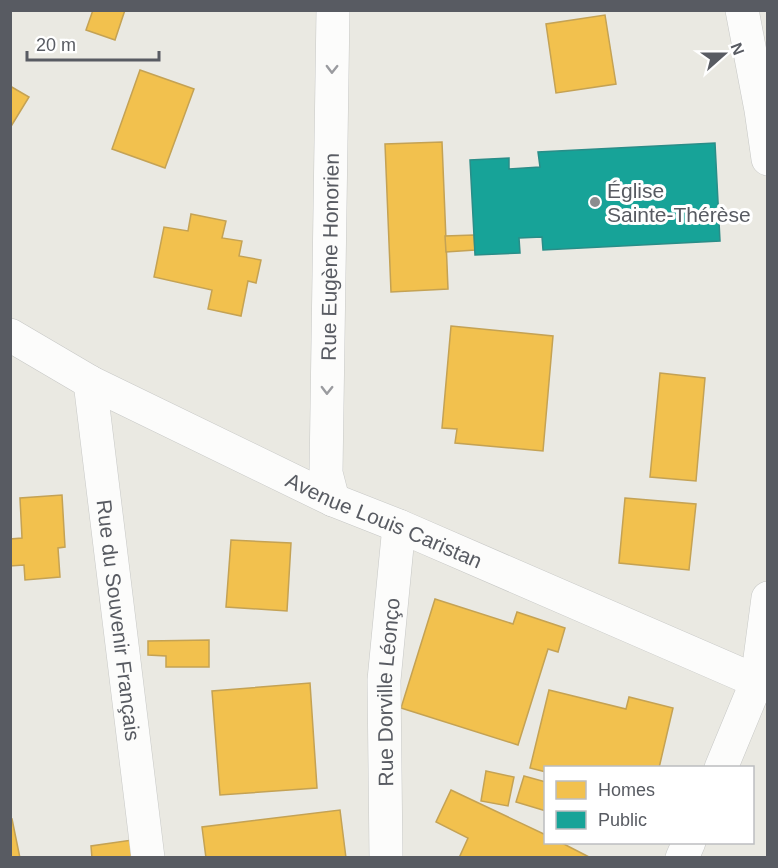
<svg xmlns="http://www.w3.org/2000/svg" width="778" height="868" font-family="Helvetica,sans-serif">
  <rect width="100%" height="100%" fill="#eae9e2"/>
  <g fill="#f2c14e" stroke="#c4a254" stroke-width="1.5">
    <path d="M 93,10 L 125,10 L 115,40 L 86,30 Z"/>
    <path d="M 605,15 L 616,84 L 556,93 L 546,24 Z"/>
    <path d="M 140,70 L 194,89 L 165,168 L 112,149 Z"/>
    <path d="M 10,86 L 29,97 L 10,128 Z"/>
    <path d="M 442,142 L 448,289 L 391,292 L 385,144 Z"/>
    <path d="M 191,214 L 226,221 L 222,238 L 242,241 L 239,256 L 261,260 L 256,283 L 248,281 L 241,316 L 208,309 L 212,290 L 154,277 L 164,227 L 188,231 Z"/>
    <path d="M 474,235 L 475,250 L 446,252 L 445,236 Z"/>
    <path d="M 451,326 L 553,336 L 543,451 L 455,443 L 457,429 L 442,428 Z"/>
    <path d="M 660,373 L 705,378 L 696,481 L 650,477 Z"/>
    <path d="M 62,495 L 65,547 L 58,548 L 60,577 L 25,580 L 24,565 L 10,566 L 10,539 L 22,538 L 20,498 Z"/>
    <path d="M 625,498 L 696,504 L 689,570 L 619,563 Z"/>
    <path d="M 231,540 L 291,543 L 287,611 L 226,607 Z"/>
    <path d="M 435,599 L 513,624 L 517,612 L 565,628 L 558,652 L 548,649 L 518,745 L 401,708 Z"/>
    <path d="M 209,640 L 209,667 L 166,667 L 166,656 L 148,655 L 148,641 Z"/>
    <path d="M 310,683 L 317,788 L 220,795 L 212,691 Z"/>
    <path d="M 549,690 L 626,709 L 629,697 L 673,708 L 659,768 L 546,768 L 546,772 L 530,768 Z"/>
    <path d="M 486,771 L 514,777 L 508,806 L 481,801 Z"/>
    <path d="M 524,776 L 546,782 L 546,811 L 516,802 Z"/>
    <path d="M 451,790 L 546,835 L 546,842 L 560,842 L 591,858 L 459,858 L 468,838 L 436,822 Z"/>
    <path d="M 340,810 L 346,858 L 206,858 L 202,827 Z"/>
    <path d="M 12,819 L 20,858 L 10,858 L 10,820 Z"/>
    <path d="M 132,840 L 135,858 L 92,858 L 91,846 Z"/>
  </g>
  <path fill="#17a398" stroke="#2a8d88" stroke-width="1.5" d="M 715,143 L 720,241 L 543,250 L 542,237 L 519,238 L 520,253 L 475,255 L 470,160 L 509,158 L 509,169 L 540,167 L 538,152 Z"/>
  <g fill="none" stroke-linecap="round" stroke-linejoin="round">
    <defs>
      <g id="minor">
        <path d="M 742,10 L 761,110 L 768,159"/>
        <path id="s1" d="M 10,335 L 90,382 L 333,500 L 399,526 L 768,686"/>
        <path id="s2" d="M 90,382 L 148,858"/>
        <path id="s3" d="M 333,500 L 326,473 L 333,10"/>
        <path d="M 721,768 L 757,681 L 768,598"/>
        <path id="s4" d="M 386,858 L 384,680 L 399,526"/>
        <path d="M 682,858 L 689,842"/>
      </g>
    </defs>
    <use href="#minor" stroke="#c7c8c6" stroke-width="34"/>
    <use href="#minor" stroke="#fcfcfb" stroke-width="33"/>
  </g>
  <defs><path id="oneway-chevron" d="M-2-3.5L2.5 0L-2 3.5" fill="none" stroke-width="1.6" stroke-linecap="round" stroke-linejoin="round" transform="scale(1.5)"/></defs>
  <g stroke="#9a9b9f">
    <use href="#oneway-chevron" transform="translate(332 69) rotate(91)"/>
    <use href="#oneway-chevron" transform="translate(327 390) rotate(91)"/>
  </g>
  <circle fill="#8b8d8f" stroke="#fff" stroke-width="2" cx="595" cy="202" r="6"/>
  <g text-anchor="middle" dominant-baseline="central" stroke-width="6" stroke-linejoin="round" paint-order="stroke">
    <g font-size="21" fill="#585b62" stroke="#fff" text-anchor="start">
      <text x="607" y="190">Église<tspan x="607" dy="24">Sainte-Thérèse</tspan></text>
    </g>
    <g font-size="21" fill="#585b62" stroke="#fff">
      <text stroke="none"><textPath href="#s3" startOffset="244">Rue Eugène Honorien</textPath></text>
      <text stroke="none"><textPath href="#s1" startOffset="418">Avenue Louis Caristan</textPath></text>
      <text stroke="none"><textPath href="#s2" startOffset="240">Rue du Souvenir Français</textPath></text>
      <text stroke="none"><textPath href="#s4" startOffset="166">Rue Dorville Léonço</textPath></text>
    </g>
  </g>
  <rect width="778" height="868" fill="none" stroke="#585b62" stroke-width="24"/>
  <rect x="544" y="766" width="210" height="78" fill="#ffffff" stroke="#bcbdc0" stroke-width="1.5"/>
  <rect x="556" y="781" width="30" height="18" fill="#f2c14e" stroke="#bcbdc0" stroke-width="1.5"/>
  <text x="598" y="796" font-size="18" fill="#585b62">Homes</text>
  <rect x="556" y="811" width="30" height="18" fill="#17a398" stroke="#bcbdc0" stroke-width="1.5"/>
  <text x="598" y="826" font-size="18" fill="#585b62">Public</text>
  <g transform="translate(724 54) rotate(69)" stroke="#ffffff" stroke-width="4.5" paint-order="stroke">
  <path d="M0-4.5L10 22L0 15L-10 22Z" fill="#585b62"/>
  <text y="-9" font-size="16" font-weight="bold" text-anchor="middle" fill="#585b62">N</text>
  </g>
  <path d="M27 51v9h132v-9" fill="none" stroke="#585b62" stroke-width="3"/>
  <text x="36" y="51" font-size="18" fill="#585b62" stroke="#ffffff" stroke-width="4.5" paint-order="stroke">20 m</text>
</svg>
